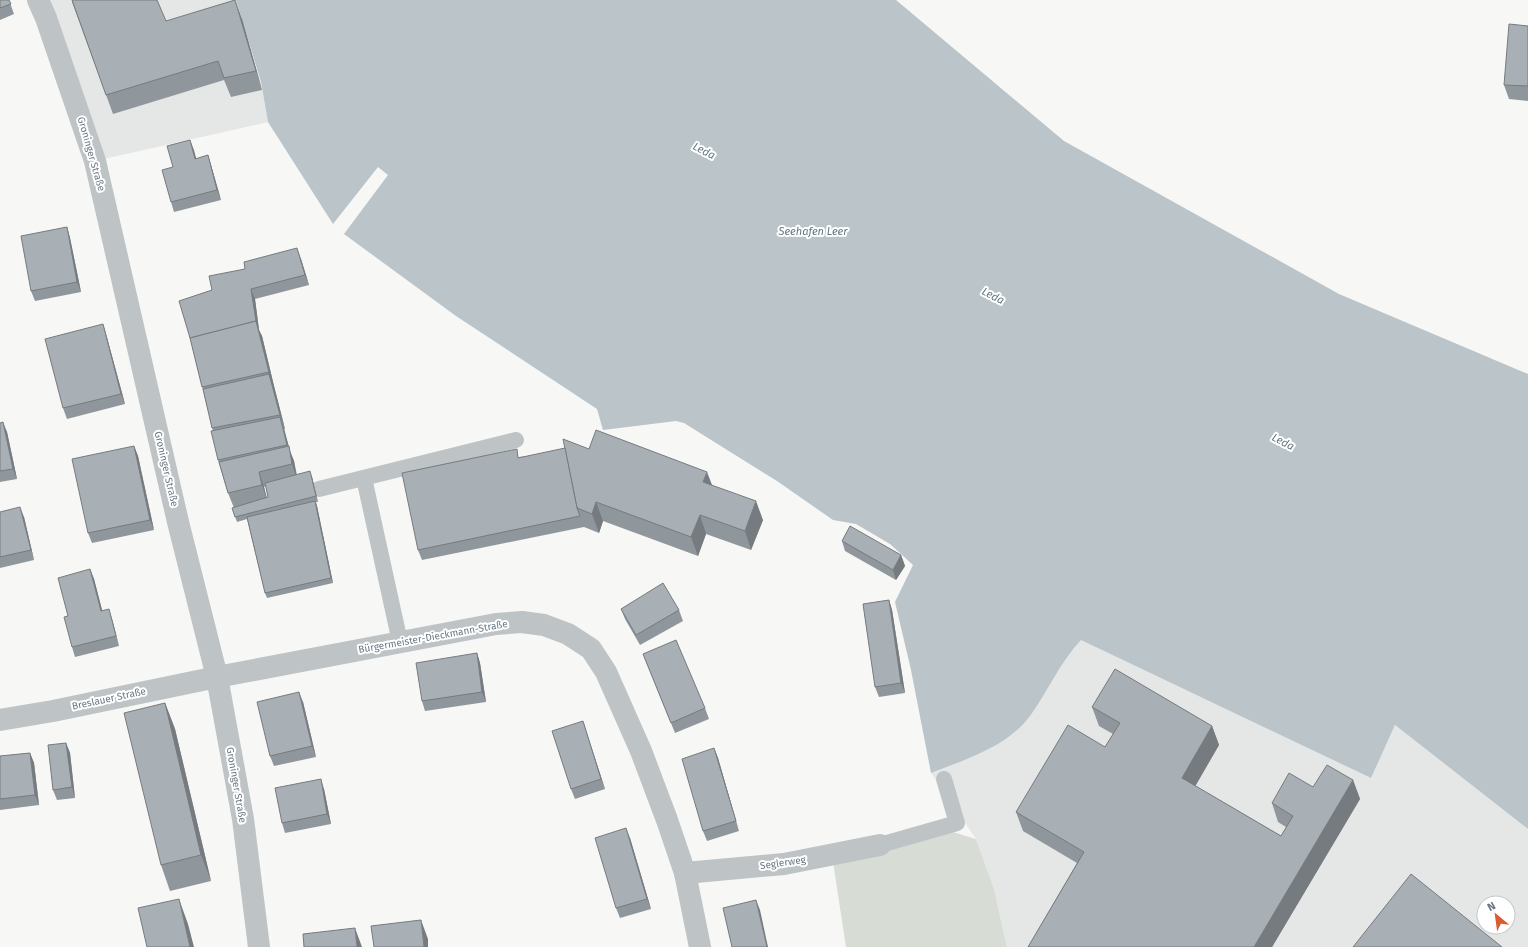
<svg xmlns="http://www.w3.org/2000/svg" width="1528" height="947" font-family="'Fira Sans',sans-serif">
  <rect width="100%" height="100%" fill="#f7f7f5"/>
  <g fill="#e5e6e6" fill-rule="evenodd">
    <path d="M 38,0 L 236,0 L 261,83 L 268,122 L 95,161 Z"/>
    <path d="M 1081,640 L 1371,778 L 1395,725 L 1528,829 L 1528,947 L 1007,947 L 994,889 L 976,839 L 931,773 L 989,749 L 1013,734 L 1029,716 L 1071,650 ZM 1484,903 L 1508,903 L 1508,927 L 1484,927 Z"/>
  </g>
  <path fill="#d7dcd4" d="M 936,827 L 976,839 L 994,889 L 1007,947 L 846,947 L 832,855 Z"/>
  <path fill="#bac4c9" d="M 236,0 L 896,0 L 1064,141 L 1339,294 L 1528,374 L 1528,829 L 1395,725 L 1371,778 L 1081,640 C 1060,662 1048,691 1030,716 C 1007,747 966,759 931,773 L 911,670 L 895,602 L 913,565 L 890,544 L 856,524 L 833,520 L 777,481 L 684,423 L 676,421 L 603,430 L 597,409 L 456,316 L 344,234 L 388,175 L 378,167 L 333,224 L 268,122 L 261,82 Z"/>
  <g fill="none" stroke-linecap="round" stroke-linejoin="round">
    <g stroke="#bec3c6" stroke-width="16">
      <path d="M 364,478 L 400,642"/>
      <path d="M 319,489 L 516,440"/>
      <path d="M 880,845 L 957,823 L 944,779"/>
    </g>
    <g stroke="#bec3c6" stroke-width="22">
      <path d="M 0,720 L 53,711 L 217,677 L 496,624 L 522,622 L 544,625 L 568,634 L 591,649 L 606,672 L 641,751 L 667,820 L 685,873 L 700,947"/>
      <path d="M 685,873 L 784,864 L 880,845"/>
    </g>
    <path stroke="#bec3c6" stroke-width="22" d="M 38,0 L 46,18 L 95,161 L 178,522 L 217,677 L 243,819 L 259,947"/>
  </g>
  <g fill="#90979c" fill-rule="evenodd">
    <path d="M 0,0 L 9,0 L 14,14 L 0,20 Z"/>
    <path d="M 72,2 L 166,21 L 242,19 L 262,90 L 231,97 L 224,80 L 113,114 Z"/>
    <path d="M 1528,26 L 1528,101 L 1509,99 L 1504,85 Z"/>
    <path d="M 190,140 L 196,159 L 208,155 L 211,165 L 221,200 L 174,212 L 171,202 L 173,167 Z"/>
    <path d="M 67,227 L 70,238 L 81,292 L 35,301 L 31,291 Z"/>
    <path d="M 301,259 L 309,285 L 255,299 L 259,330 L 262,336 L 274,386 L 285,429 L 284,430 L 290,451 L 294,461 L 297,475 L 312,477 L 318,502 L 316,502 L 317,506 L 333,583 L 267,598 L 265,593 L 247,519 L 237,522 L 232,508 L 234,508 L 228,493 L 218,460 L 213,431 L 190,338 L 212,290 L 245,269 ZM 266,486 L 268,497 L 267,498 L 264,487 Z"/>
    <path d="M 103,324 L 106,334 L 125,404 L 67,419 L 63,408 Z"/>
    <path d="M 0,423 L 7,432 L 17,479 L 0,482 Z"/>
    <path d="M 134,446 L 138,456 L 154,530 L 92,543 L 88,533 Z"/>
    <path d="M 589,449 L 712,485 L 763,520 L 751,550 L 706,534 L 698,556 L 603,521 L 599,533 L 584,527 L 422,560 L 418,550 L 519,457 Z"/>
    <path d="M 0,512 L 24,517 L 34,560 L 0,568 Z"/>
    <path d="M 842,541 L 901,555 L 905,566 L 896,580 L 845,551 Z"/>
    <path d="M 90,569 L 94,579 L 102,611 L 112,619 L 119,646 L 75,657 L 72,647 L 68,616 Z"/>
    <path d="M 889,600 L 892,610 L 905,693 L 879,697 L 875,687 Z"/>
    <path d="M 621,609 L 679,610 L 683,621 L 640,645 L 625,619 Z"/>
    <path d="M 477,653 L 480,663 L 486,702 L 425,711 L 422,701 Z"/>
    <path d="M 643,654 L 705,708 L 709,719 L 675,733 Z"/>
    <path d="M 303,702 L 316,757 L 274,766 L 270,756 Z"/>
    <path d="M 165,703 L 175,729 L 211,881 L 170,891 L 161,865 Z"/>
    <path d="M 1092,707 L 1212,726 L 1219,745 L 1195,786 L 1281,836 L 1286,827 L 1278,822 L 1272,803 L 1313,787 L 1353,780 L 1360,799 L 1272,947 L 1028,947 L 1077,863 L 1023,831 L 1016,812 L 1105,747 L 1113,734 L 1099,726 Z"/>
    <path d="M 583,721 L 605,789 L 575,799 L 571,789 Z"/>
    <path d="M 66,743 L 70,753 L 75,798 L 57,800 L 53,790 Z"/>
    <path d="M 714,748 L 718,758 L 739,831 L 707,841 L 703,831 Z"/>
    <path d="M 30,753 L 34,763 L 39,805 L 0,810 L 0,756 Z"/>
    <path d="M 324,789 L 331,824 L 285,833 L 282,823 Z"/>
    <path d="M 630,838 L 651,909 L 620,918 L 616,908 Z"/>
  </g>
  <g fill="#767b7f">
    <path d="M 235,0 L 242,19 L 262,90 L 256,71 Z"/>
    <path d="M 190,140 L 194,150 L 199,169 L 195,159 Z"/>
    <path d="M 208,155 L 211,165 L 221,200 L 217,190 Z"/>
    <path d="M 67,227 L 70,238 L 81,292 L 77,282 Z"/>
    <path d="M 297,248 L 301,259 L 309,285 L 305,275 Z"/>
    <path d="M 251,289 L 255,299 L 259,330 L 262,336 L 274,386 L 285,429 L 280,415 L 256,325 Z"/>
    <path d="M 103,324 L 106,334 L 125,404 L 121,394 Z"/>
    <path d="M 280,417 L 285,432 L 290,451 L 294,461 L 297,479 L 292,464 L 289,451 Z"/>
    <path d="M 3,422 L 7,432 L 17,479 L 13,469 Z"/>
    <path d="M 134,446 L 138,456 L 154,530 L 150,520 Z"/>
    <path d="M 310,471 L 312,477 L 318,502 L 316,496 Z"/>
    <path d="M 259,472 L 264,487 L 267,500 L 262,485 Z"/>
    <path d="M 707,472 L 714,490 L 703,482 Z"/>
    <path d="M 315,501 L 317,506 L 333,583 L 331,578 Z"/>
    <path d="M 756,501 L 763,520 L 751,550 L 745,531 Z"/>
    <path d="M 596,502 L 603,521 L 599,533 L 592,514 Z"/>
    <path d="M 20,507 L 24,517 L 34,560 L 31,550 Z"/>
    <path d="M 700,515 L 706,534 L 698,556 L 691,537 Z"/>
    <path d="M 901,555 L 905,566 L 896,580 L 893,570 Z"/>
    <path d="M 90,569 L 94,579 L 105,621 L 101,611 Z"/>
    <path d="M 889,600 L 892,610 L 905,693 L 901,683 Z"/>
    <path d="M 109,609 L 112,619 L 119,646 L 116,636 Z"/>
    <path d="M 477,653 L 480,663 L 486,702 L 482,692 Z"/>
    <path d="M 299,692 L 303,702 L 316,757 L 312,746 Z"/>
    <path d="M 165,703 L 175,729 L 211,881 L 201,855 Z"/>
    <path d="M 583,721 L 586,731 L 605,789 L 601,779 Z"/>
    <path d="M 1212,726 L 1219,745 L 1189,797 L 1182,778 Z"/>
    <path d="M 66,743 L 70,753 L 75,798 L 72,787 Z"/>
    <path d="M 714,748 L 718,758 L 739,831 L 736,821 Z"/>
    <path d="M 30,753 L 34,763 L 39,805 L 35,795 Z"/>
    <path d="M 321,779 L 324,789 L 331,824 L 327,814 Z"/>
    <path d="M 1353,780 L 1360,799 L 1272,947 L 1254,947 Z"/>
    <path d="M 626,828 L 630,838 L 651,909 L 647,899 Z"/>
    <path d="M 179,899 L 188,924 L 194,947 L 190,947 Z"/>
    <path d="M 756,900 L 760,910 L 768,947 L 767,947 Z"/>
    <path d="M 421,920 L 428,939 L 428,947 L 424,947 Z"/>
    <path d="M 355,928 L 362,947 L 357,947 Z"/>
  </g>
  <g fill="#a8b0b5" stroke="#767b7f">
    <path d="M 0,0 L 9,0 L 11,4 L 0,8 Z"/>
    <path d="M 72,0 L 157,0 L 166,21 L 235,0 L 256,71 L 224,78 L 218,61 L 106,95 Z"/>
    <path d="M 1509,24 L 1528,26 L 1528,86 L 1504,85 Z"/>
    <path d="M 190,140 L 195,159 L 208,155 L 217,190 L 171,202 L 162,170 L 173,167 L 167,146 Z"/>
    <path d="M 67,227 L 77,282 L 31,291 L 21,236 Z"/>
    <path d="M 297,248 L 305,275 L 251,289 L 256,321 L 190,338 L 179,301 L 212,290 L 209,276 L 245,269 L 244,262 Z"/>
    <path d="M 256,321 L 269,372 L 202,387 L 190,338 Z"/>
    <path d="M 103,324 L 121,394 L 63,408 L 45,339 Z"/>
    <path d="M 269,374 L 280,415 L 212,428 L 203,389 Z"/>
    <path d="M 280,417 L 287,445 L 218,460 L 211,431 Z"/>
    <path d="M 3,422 L 13,469 L 0,471 L 0,423 Z"/>
    <path d="M 596,430 L 707,472 L 703,482 L 756,501 L 745,531 L 700,515 L 691,537 L 596,502 L 592,514 L 577,508 L 563,439 L 589,449 Z"/>
    <path d="M 134,446 L 150,520 L 88,533 L 72,459 Z"/>
    <path d="M 289,446 L 292,464 L 259,472 L 262,485 L 228,493 L 219,462 Z"/>
    <path d="M 565,448 L 577,508 L 580,516 L 418,550 L 402,473 L 517,449 L 518,458 Z"/>
    <path d="M 310,471 L 316,496 L 235,517 L 232,508 L 268,497 L 265,483 Z"/>
    <path d="M 315,501 L 331,578 L 265,593 L 247,517 Z"/>
    <path d="M 20,507 L 31,550 L 0,557 L 0,512 Z"/>
    <path d="M 850,526 L 901,555 L 893,570 L 842,541 Z"/>
    <path d="M 90,569 L 101,611 L 109,609 L 116,636 L 72,647 L 64,617 L 68,616 L 58,578 Z"/>
    <path d="M 663,583 L 679,610 L 636,635 L 621,609 Z"/>
    <path d="M 889,600 L 901,683 L 875,687 L 863,604 Z"/>
    <path d="M 676,640 L 705,708 L 671,723 L 643,654 Z"/>
    <path d="M 477,653 L 482,692 L 422,701 L 416,663 Z"/>
    <path d="M 1115,669 L 1212,726 L 1182,778 L 1281,836 L 1293,816 L 1272,803 L 1289,773 L 1313,787 L 1327,765 L 1353,780 L 1254,947 L 1028,947 L 1084,852 L 1016,812 L 1068,725 L 1105,747 L 1120,723 L 1092,707 Z"/>
    <path d="M 299,692 L 312,746 L 270,756 L 257,702 Z"/>
    <path d="M 165,703 L 201,855 L 161,865 L 124,713 Z"/>
    <path d="M 583,721 L 601,779 L 571,789 L 552,731 Z"/>
    <path d="M 66,743 L 72,787 L 53,790 L 48,745 Z"/>
    <path d="M 714,748 L 736,821 L 703,831 L 682,759 Z"/>
    <path d="M 30,753 L 35,795 L 0,799 L 0,756 Z"/>
    <path d="M 321,779 L 327,814 L 282,823 L 275,788 Z"/>
    <path d="M 626,828 L 647,899 L 616,908 L 595,838 Z"/>
    <path d="M 1411,874 L 1502,947 L 1353,947 Z"/>
    <path d="M 179,899 L 190,947 L 147,947 L 138,908 Z"/>
    <path d="M 756,900 L 767,947 L 732,947 L 723,908 Z"/>
    <path d="M 421,920 L 424,947 L 374,947 L 371,926 Z"/>
    <path d="M 355,928 L 357,947 L 304,947 L 303,934 Z"/>
  </g>
  <g text-anchor="middle" dominant-baseline="central" stroke-width="4" stroke-linejoin="round" paint-order="stroke">
    <g font-size="10" fill="#687784" stroke="#fff">
      <text transform="translate(91 154) rotate(74)">Groninger Straße</text>
      <text transform="translate(166 469) rotate(77)">Groninger Straße</text>
      <text transform="translate(433 637) rotate(-10)">Bürgermeister-Dieckmann-Straße</text>
      <text transform="translate(109 699) rotate(-12)">Breslauer Straße</text>
      <text transform="translate(236 785) rotate(80)">Groninger Straße</text>
      <text transform="translate(783 863) rotate(-8)">Seglerweg</text>
    </g>
    <g font-size="11" font-style="italic" fill="#637880" stroke="#fff">
      <text transform="translate(704 151) rotate(27)">Leda</text>
      <text x="813" y="231">Seehafen Leer</text>
      <text transform="translate(993 296) rotate(27)">Leda</text>
      <text transform="translate(1283 442) rotate(27)">Leda</text>
    </g>
  </g>
  <g transform="translate(1496 915) rotate(331)"><circle r="19" fill="#ffffff" stroke="#c3c9ce"/>
  <path d="M0-3L7 15L0 10L-7 15Z" fill="#da5c32"/>
  <text y="-6" font-size="11" font-weight="bold" text-anchor="middle" fill="#687784">N</text>
  </g>
</svg>
